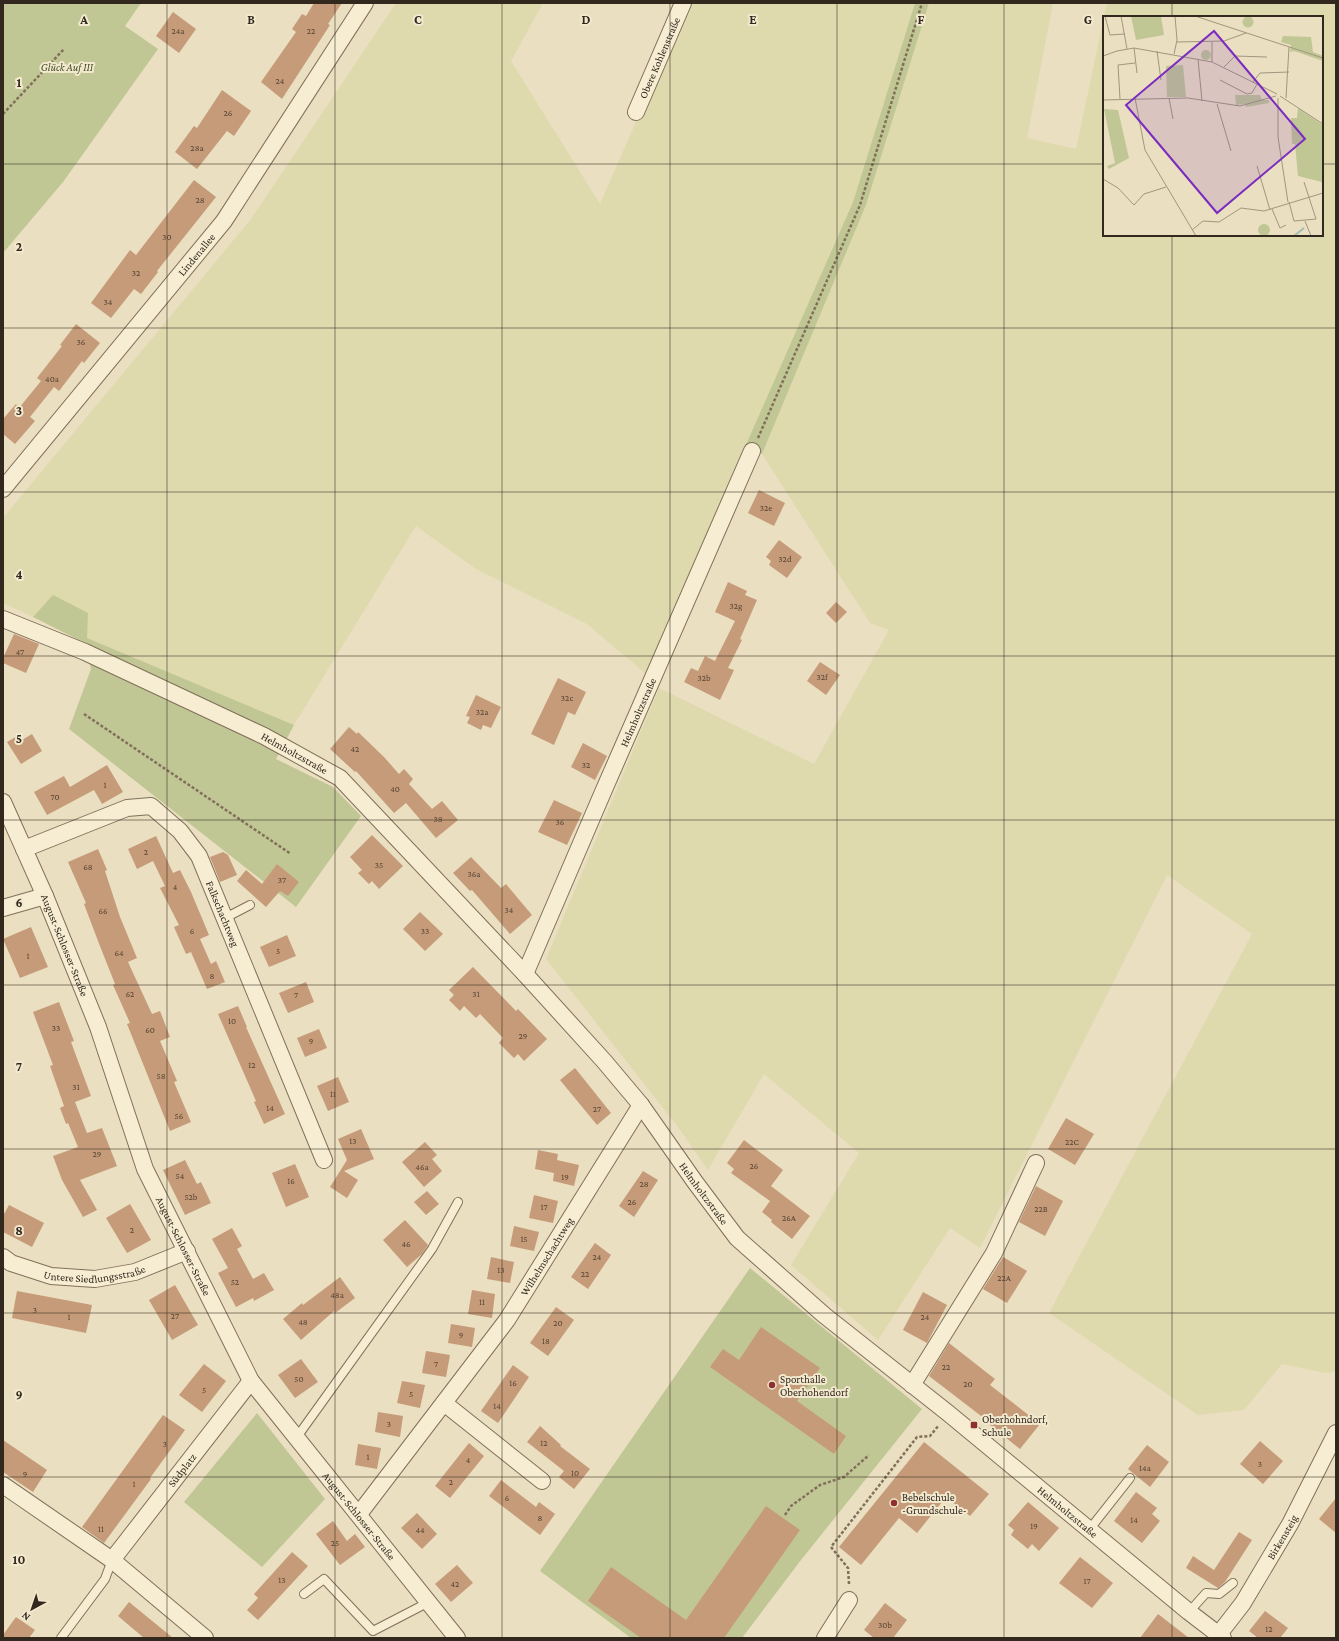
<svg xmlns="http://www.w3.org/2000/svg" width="1339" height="1641" font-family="'Crimson Pro',serif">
  <rect width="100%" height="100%" fill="#eadfc0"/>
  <g fill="#dfd9ae" fill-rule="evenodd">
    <path d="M 396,3 L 543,3 L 511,61 L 600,204 L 688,3 L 915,3 L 853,202 L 646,674 L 587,624 L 476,569 L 416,526 L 294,725 L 87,638 L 54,595 L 33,617 L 3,603 L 3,518 L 251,219 Z"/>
    <path d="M 929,3 L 1053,3 L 1027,138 L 1076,149 L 1107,3 L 1336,3 L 1336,1371 L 1325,1373 L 1282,1364 L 1244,1410 L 1198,1415 L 1049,1313 L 1252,934 L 1167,875 L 980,1248 L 950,1228 L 878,1340 L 791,1265 L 859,1153 L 764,1074 L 708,1170 L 678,1127 L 546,959 L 659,688 L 814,764 L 889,630 L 870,623 L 762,454 L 866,205 ZM 1104,17 L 1322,17 L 1322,235 L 1104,235 Z"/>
  </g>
  <g fill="#c0c795">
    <path d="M 3,3 L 141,3 L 125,26 L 158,49 L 63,182 L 3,253 Z"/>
    <path d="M 915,3 L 929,3 L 866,205 L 762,454 L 745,447 L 853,202 Z"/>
    <path d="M 53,595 L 88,613 L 87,638 L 294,725 L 276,759 L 333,787 L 361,816 L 296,907 L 69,729 L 91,669 L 85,643 L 33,617 Z"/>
    <path d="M 750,1268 L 922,1409 L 801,1560 L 742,1638 L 631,1638 L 540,1571 Z"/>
    <path d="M 257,1413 L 325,1499 L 262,1567 L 184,1502 Z"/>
  </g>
  <g fill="#c69b79">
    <path d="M 314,3 L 342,3 L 328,24 L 330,25 L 282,99 L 261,82 L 296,32 L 292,29 L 302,14 L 306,16 Z"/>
    <path d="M 173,12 L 196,29 L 179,53 L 156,36 Z"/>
    <path d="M 222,90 L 251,111 L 234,136 L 227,131 L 197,169 L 175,152 L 194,126 L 197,128 Z"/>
    <path d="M 194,180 L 216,197 L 157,271 L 158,272 L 141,294 L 134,289 L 111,318 L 91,303 L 130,250 L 136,255 Z"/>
    <path d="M 76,324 L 100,343 L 84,363 L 82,361 L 59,391 L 54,387 L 30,417 L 35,421 L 15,444 L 3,434 L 3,419 L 16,404 L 19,408 L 41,381 L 37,378 L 62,346 L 60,345 Z"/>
    <path d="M 759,490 L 785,503 L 774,526 L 748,513 Z"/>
    <path d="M 779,540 L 802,557 L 787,578 L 769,565 L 771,561 L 766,557 Z"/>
    <path d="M 728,582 L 747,591 L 745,595 L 757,600 L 740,639 L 742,640 L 728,668 L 734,670 L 720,700 L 684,682 L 691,668 L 698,671 L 705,656 L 715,661 L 735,621 L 715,612 Z"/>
    <path d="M 836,602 L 847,612 L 836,623 L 826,613 Z"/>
    <path d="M 14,634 L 39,644 L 26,673 L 3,663 L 3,658 Z"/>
    <path d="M 820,662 L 840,675 L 826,695 L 807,681 Z"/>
    <path d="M 558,678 L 586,692 L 575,715 L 568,712 L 554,745 L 531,734 Z"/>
    <path d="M 476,695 L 501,707 L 491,728 L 483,725 L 481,730 L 467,723 L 470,717 L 466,716 Z"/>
    <path d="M 349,727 L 357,734 L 358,732 L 384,757 L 399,774 L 404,769 L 413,779 L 409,784 L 432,809 L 442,801 L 458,820 L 436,838 L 406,803 L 394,813 L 356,771 L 355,772 L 330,749 Z"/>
    <path d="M 32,734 L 42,751 L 21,764 L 7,742 L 19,735 L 22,740 Z"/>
    <path d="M 583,743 L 607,756 L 595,780 L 571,767 Z"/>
    <path d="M 107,765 L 123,792 L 102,804 L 94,790 L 47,815 L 34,792 L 64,776 L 70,787 Z"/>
    <path d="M 554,800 L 582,813 L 567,845 L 538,832 Z"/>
    <path d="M 372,835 L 403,866 L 379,889 L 372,881 L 369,884 L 358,873 L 362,870 L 350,857 Z"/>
    <path d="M 156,836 L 173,873 L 180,870 L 191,892 L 209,935 L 200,939 L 211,964 L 216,961 L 225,982 L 207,989 L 191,952 L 186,954 L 174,927 L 179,925 L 160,888 L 165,886 L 153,861 L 137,869 L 128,849 Z"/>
    <path d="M 98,849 L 107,870 L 105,871 L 120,917 L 137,958 L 128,962 L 152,1014 L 160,1011 L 170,1037 L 160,1041 L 177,1081 L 174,1082 L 191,1122 L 170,1131 L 127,1024 L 130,1023 L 113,985 L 115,984 L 98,941 L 84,904 L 86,903 L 68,862 Z"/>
    <path d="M 223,852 L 228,855 L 237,875 L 220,882 L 210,857 Z"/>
    <path d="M 471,857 L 501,888 L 506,884 L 532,915 L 510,934 L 472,890 L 470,891 L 453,873 Z"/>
    <path d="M 277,864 L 299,882 L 288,896 L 280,891 L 266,907 L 237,881 L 246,870 L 262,884 Z"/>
    <path d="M 420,912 L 443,934 L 425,951 L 403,929 Z"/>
    <path d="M 31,927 L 48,967 L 20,978 L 3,939 Z"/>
    <path d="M 287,935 L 296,956 L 269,967 L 260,947 Z"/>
    <path d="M 473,967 L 516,1011 L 518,1009 L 547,1039 L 524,1061 L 518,1054 L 514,1058 L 499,1043 L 503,1038 L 480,1014 L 476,1018 L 464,1006 L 460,1011 L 449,1000 L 454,995 L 449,990 Z"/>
    <path d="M 306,982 L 314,1002 L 288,1013 L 279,993 Z"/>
    <path d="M 59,1002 L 74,1041 L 71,1042 L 91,1096 L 75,1102 L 87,1133 L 102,1128 L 117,1166 L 80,1180 L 97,1210 L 83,1217 L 62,1180 L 53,1156 L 78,1147 L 68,1123 L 66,1124 L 60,1108 L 64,1106 L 50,1066 L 53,1065 L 33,1012 Z"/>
    <path d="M 238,1006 L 247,1027 L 246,1027 L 285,1114 L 264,1124 L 254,1102 L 256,1101 L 218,1014 Z"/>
    <path d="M 319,1029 L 327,1048 L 305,1057 L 297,1038 Z"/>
    <path d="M 575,1068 L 611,1113 L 597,1125 L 560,1080 Z"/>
    <path d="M 338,1077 L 349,1102 L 328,1111 L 317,1086 Z"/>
    <path d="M 1066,1118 L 1094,1134 L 1075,1165 L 1048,1149 Z"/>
    <path d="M 361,1129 L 374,1159 L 344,1171 L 358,1180 L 347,1198 L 330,1187 L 347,1160 L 338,1139 Z"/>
    <path d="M 744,1140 L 783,1170 L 771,1186 L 810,1216 L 792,1239 L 771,1222 L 772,1220 L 762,1212 L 770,1201 L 731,1173 L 734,1169 L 727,1163 Z"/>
    <path d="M 425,1142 L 437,1155 L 432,1159 L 442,1171 L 424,1187 L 402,1162 Z"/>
    <path d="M 538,1150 L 558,1154 L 557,1160 L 579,1165 L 574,1186 L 553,1181 L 554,1173 L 535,1169 Z"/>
    <path d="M 185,1160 L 197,1184 L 201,1182 L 211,1203 L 185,1215 L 163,1170 Z"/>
    <path d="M 295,1164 L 309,1197 L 286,1207 L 272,1173 Z"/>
    <path d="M 643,1171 L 658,1180 L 634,1217 L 619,1206 Z"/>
    <path d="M 1036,1186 L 1063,1201 L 1045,1236 L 1019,1222 Z"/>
    <path d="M 427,1191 L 439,1204 L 426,1215 L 414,1202 Z"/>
    <path d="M 534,1195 L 558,1201 L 553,1223 L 529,1218 Z"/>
    <path d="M 130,1204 L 151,1240 L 127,1253 L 106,1218 Z"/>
    <path d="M 9,1205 L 44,1223 L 32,1247 L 3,1232 L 3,1216 Z"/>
    <path d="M 405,1220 L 428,1245 L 422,1254 L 407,1267 L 383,1240 Z"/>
    <path d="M 514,1226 L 539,1232 L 534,1251 L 510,1246 Z"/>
    <path d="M 232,1228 L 242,1246 L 237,1249 L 253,1279 L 264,1273 L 274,1290 L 254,1301 L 253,1298 L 236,1307 L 218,1273 L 228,1268 L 212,1239 Z"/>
    <path d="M 595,1243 L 611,1255 L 588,1289 L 571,1277 Z"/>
    <path d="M 491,1257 L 514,1262 L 510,1283 L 487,1279 Z"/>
    <path d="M 1003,1257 L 1027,1271 L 1007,1303 L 983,1289 Z"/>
    <path d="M 340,1277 L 355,1298 L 335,1313 L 334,1311 L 301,1340 L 283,1319 L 302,1303 L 303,1305 Z"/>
    <path d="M 175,1285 L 198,1325 L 172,1340 L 149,1300 Z"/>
    <path d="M 472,1290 L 495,1294 L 492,1318 L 468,1314 Z"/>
    <path d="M 17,1291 L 92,1305 L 86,1333 L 12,1318 Z"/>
    <path d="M 923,1292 L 947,1305 L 927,1343 L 903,1330 Z"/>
    <path d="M 556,1307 L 574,1320 L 548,1356 L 530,1343 Z"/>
    <path d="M 451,1324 L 475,1328 L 472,1347 L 448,1343 Z"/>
    <path d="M 761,1327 L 820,1368 L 797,1401 L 846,1436 L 834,1454 L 710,1367 L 723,1349 L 739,1360 Z"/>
    <path d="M 949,1343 L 995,1379 L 990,1385 L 1040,1424 L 1020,1449 L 984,1420 L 985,1419 L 929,1376 Z"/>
    <path d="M 426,1351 L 450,1355 L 446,1377 L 422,1373 Z"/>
    <path d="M 301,1359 L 318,1382 L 295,1398 L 278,1375 Z"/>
    <path d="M 204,1364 L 226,1381 L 202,1412 L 179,1395 Z"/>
    <path d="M 513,1365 L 529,1377 L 498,1423 L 481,1411 Z"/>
    <path d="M 402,1381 L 425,1385 L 420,1408 L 397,1403 Z"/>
    <path d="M 378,1412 L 403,1416 L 400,1437 L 375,1432 Z"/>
    <path d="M 163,1415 L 185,1430 L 150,1478 L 151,1479 L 104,1543 L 82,1527 Z"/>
    <path d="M 540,1426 L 561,1445 L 560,1446 L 590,1469 L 574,1489 L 559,1477 L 564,1471 L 527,1442 Z"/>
    <path d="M 3,1440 L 47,1470 L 33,1492 L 3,1472 Z"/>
    <path d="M 1260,1441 L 1283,1461 L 1263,1484 L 1240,1464 Z"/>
    <path d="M 924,1442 L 989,1494 L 970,1516 L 946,1497 L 917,1533 L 899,1518 L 861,1565 L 839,1547 Z"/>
    <path d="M 469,1443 L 484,1456 L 450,1498 L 435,1486 Z"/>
    <path d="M 358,1444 L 381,1448 L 377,1469 L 355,1465 Z"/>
    <path d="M 1147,1445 L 1169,1462 L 1150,1487 L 1128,1469 Z"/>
    <path d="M 501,1480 L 536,1507 L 539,1502 L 555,1514 L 540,1535 L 489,1496 Z"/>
    <path d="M 1136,1492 L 1157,1508 L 1152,1514 L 1160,1521 L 1142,1543 L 1114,1521 Z"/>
    <path d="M 1336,1498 L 1336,1533 L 1319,1519 Z"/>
    <path d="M 1028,1502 L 1059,1528 L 1039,1551 L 1032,1544 L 1028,1549 L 1011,1535 L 1014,1530 L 1008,1525 Z"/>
    <path d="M 766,1506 L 800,1530 L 724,1638 L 641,1638 L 588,1601 L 611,1567 L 686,1620 Z"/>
    <path d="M 417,1513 L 437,1534 L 422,1549 L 401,1528 Z"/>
    <path d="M 333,1521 L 347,1541 L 355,1534 L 365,1547 L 340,1565 L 316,1534 Z"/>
    <path d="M 1239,1532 L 1252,1540 L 1225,1582 L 1218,1588 L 1186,1568 L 1193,1556 L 1214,1570 Z"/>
    <path d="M 292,1552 L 308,1566 L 258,1620 L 247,1610 L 258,1598 L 254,1594 Z"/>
    <path d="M 1080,1557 L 1113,1583 L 1092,1608 L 1059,1583 Z"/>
    <path d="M 457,1565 L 473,1583 L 451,1602 L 435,1584 Z"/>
    <path d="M 129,1602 L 173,1638 L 144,1638 L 118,1616 Z"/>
    <path d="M 885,1603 L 907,1620 L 893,1638 L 874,1638 L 864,1630 Z"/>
    <path d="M 1265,1611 L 1288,1628 L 1280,1638 L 1258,1638 L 1249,1631 Z"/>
    <path d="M 1158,1614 L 1189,1638 L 1140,1638 Z"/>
    <path d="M 16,1617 L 35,1630 L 29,1638 L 3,1638 L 3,1635 Z"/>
  </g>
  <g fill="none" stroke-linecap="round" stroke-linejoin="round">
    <defs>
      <g id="lane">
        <path d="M 225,918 L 250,905"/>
        <path d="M 297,1437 L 432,1249 L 458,1202"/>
        <path d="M 1089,1530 L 1130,1478"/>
        <path d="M 304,1594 L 324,1579 L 373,1631 L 429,1602"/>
        <path d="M 1189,1612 L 1206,1593 L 1219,1594 L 1233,1583"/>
        <path d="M 61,1638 L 105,1579 L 112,1560"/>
      </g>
      <g id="street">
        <path id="s1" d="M 636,112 L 683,3"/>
        <path id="s2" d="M 3,489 L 224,221 L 365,3"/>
        <path id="s3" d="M 3,619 L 85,652 L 264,736 L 340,778 L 525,974 L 604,1061 L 641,1105 L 695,1182 L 737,1238 L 824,1315 L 948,1413 L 1189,1612 L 1223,1638"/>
        <path id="s4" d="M 3,802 L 45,896 L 98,1027 L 145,1169 L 251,1381 L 457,1638"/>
        <path id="s5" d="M 24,849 L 127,808 L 151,806 L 180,831 L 199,856 L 324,1160"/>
        <path d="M 3,908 L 45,896"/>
        <path id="s6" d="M 525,974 L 603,792 L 752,451"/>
        <path id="s7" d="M 3,1257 L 11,1263 L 51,1276 L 95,1279 L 135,1272 L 187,1251"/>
        <path d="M 912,1385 L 994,1253 L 1036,1163"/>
        <path d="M 444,1403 L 542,1481"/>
        <path d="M 3,1485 L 112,1560 L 205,1638"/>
        <path id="s8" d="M 359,1514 L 507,1320 L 641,1105"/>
        <path id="s9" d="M 112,1560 L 251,1381"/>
        <path id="s10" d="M 1219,1634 L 1243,1603 L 1290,1524 L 1336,1433"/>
        <path d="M 825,1638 L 849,1600"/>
      </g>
    </defs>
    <use href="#lane" stroke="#82705a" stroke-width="10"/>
    <use href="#street" stroke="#82705a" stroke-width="18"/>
    <g stroke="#82705a" stroke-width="2.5" stroke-dasharray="3 2" stroke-linecap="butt">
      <path d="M 3,114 L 64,49"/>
      <path d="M 758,438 L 860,205 L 922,3"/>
      <path d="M 84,714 L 291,854"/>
      <path d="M 785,1515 L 791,1506 L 820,1485 L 844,1477 L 869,1455"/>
      <path d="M 849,1584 L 848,1568 L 831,1547 L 917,1437 L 930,1436 L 939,1425"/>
    </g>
    <use href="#lane" stroke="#f6edd3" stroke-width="8"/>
    <use href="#street" stroke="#f6edd3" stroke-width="16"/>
  </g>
  <path fill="none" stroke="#33281d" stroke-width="1" stroke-opacity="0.55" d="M 167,3 L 167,1638M 335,3 L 335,1638M 502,3 L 502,1638M 670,3 L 670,1638M 837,3 L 837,1638M 1004,3 L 1004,1638M 1172,3 L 1172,17M 3,164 L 1104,164M 1322,164 L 1336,164M 1172,235 L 1172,1638M 3,328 L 1336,328M 3,492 L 1336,492M 3,656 L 1336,656M 3,820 L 1336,820M 3,985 L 1336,985M 3,1149 L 1336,1149M 3,1313 L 1336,1313M 3,1477 L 1336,1477"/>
  <g fill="#8d302e" stroke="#f2e9cf" stroke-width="1.5">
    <circle cx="772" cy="1385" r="4"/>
    <rect x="970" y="1421" width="8" height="8" rx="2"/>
    <circle cx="894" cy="1503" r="4"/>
  </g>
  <g text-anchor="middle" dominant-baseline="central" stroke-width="4" stroke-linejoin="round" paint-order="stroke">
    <g font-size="9" fill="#584534">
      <text x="178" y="31">24a</text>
      <text x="311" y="31">22</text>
      <text x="280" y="81">24</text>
      <text x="228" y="113">26</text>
      <text x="197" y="148">28a</text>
      <text x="200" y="200">28</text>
      <text x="167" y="237">30</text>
      <text x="136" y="273">32</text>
      <text x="108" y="302">34</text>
      <text x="81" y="342">36</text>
      <text x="52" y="379">40a</text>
      <text x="766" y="508">32e</text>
      <text x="785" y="559">32d</text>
      <text x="736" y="606">32g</text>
      <text x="20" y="652">47</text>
      <text x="822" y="677">32f</text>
      <text x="704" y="678">32b</text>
      <text x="567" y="698">32c</text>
      <text x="482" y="712">32a</text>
      <text x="355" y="749">42</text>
      <text x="586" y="765">32</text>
      <text x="105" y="785">1</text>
      <text x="395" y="789">40</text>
      <text x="55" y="797">70</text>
      <text x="438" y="819">38</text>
      <text x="560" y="822">36</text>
      <text x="146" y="852">2</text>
      <text x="379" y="865">35</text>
      <text x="88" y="867">68</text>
      <text x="474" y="874">36a</text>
      <text x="282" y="880">37</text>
      <text x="175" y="887">4</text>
      <text x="509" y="910">34</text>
      <text x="103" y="911">66</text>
      <text x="192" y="931">6</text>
      <text x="425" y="931">33</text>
      <text x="278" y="951">5</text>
      <text x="119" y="953">64</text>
      <text x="28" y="956">1</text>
      <text x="212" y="976">8</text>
      <text x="130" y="994">62</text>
      <text x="476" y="994">31</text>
      <text x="296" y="995">7</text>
      <text x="232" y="1021">10</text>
      <text x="56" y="1028">33</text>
      <text x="150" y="1030">60</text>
      <text x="523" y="1036">29</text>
      <text x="311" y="1041">9</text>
      <text x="252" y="1065">12</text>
      <text x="161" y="1076">58</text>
      <text x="76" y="1087">31</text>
      <text x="333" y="1094">11</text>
      <text x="270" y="1108">14</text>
      <text x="597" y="1109">27</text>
      <text x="179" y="1116">56</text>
      <text x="353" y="1141">13</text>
      <text x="1072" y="1142">22C</text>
      <text x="97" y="1154">29</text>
      <text x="754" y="1166">26</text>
      <text x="422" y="1167">46a</text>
      <text x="180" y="1176">54</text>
      <text x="565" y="1177">19</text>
      <text x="291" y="1181">16</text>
      <text x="644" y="1184">28</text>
      <text x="191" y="1197">52b</text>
      <text x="632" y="1202">26</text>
      <text x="544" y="1207">17</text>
      <text x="1041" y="1209">22B</text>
      <text x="789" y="1218">26A</text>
      <text x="132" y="1230">2</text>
      <text x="524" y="1239">15</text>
      <text x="406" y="1244">46</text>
      <text x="597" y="1257">24</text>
      <text x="501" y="1270">13</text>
      <text x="585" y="1274">22</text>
      <text x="1004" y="1278">22A</text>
      <text x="235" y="1282">52</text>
      <text x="337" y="1295">48a</text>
      <text x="482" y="1302">11</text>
      <text x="35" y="1310">3</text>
      <text x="175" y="1316">27</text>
      <text x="69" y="1317">1</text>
      <text x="925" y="1317">24</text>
      <text x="303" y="1322">48</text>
      <text x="558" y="1323">20</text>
      <text x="461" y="1335">9</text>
      <text x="546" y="1341">18</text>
      <text x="436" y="1364">7</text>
      <text x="946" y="1367">22</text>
      <text x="299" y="1379">50</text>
      <text x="513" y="1383">16</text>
      <text x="968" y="1384">20</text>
      <text x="204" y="1390">5</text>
      <text x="411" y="1394">5</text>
      <text x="497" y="1406">14</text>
      <text x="389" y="1424">3</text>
      <text x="544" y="1443">12</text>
      <text x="165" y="1444">3</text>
      <text x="368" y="1457">1</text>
      <text x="468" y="1460">4</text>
      <text x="1260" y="1464">3</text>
      <text x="1145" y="1468">14a</text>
      <text x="575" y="1473">10</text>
      <text x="25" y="1474">9</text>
      <text x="451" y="1482">2</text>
      <text x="134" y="1484">1</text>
      <text x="507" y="1498">6</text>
      <text x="540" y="1518">8</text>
      <text x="1134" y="1520">14</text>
      <text x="1034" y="1526">19</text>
      <text x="101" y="1529">11</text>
      <text x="420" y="1530">44</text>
      <text x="335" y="1543">25</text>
      <text x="282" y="1580">13</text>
      <text x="1087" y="1581">17</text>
      <text x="455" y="1584">42</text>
      <text x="885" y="1625">30b</text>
      <text x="1269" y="1629">12</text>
    </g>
    <g font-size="11" fill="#33281d" stroke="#f2e9cf">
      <text stroke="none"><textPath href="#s1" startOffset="59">Obere Kohlenstraße</textPath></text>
      <text stroke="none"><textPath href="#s2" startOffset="304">Lindenallee</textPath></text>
      <text stroke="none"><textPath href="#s6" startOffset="285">Helmholtzstraße</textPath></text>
      <text stroke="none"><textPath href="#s3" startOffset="321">Helmholtzstraße</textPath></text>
      <text stroke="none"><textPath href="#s5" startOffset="267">Falkschachtweg</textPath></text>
      <text stroke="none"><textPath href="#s4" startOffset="156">August-Schlosser-Straße</textPath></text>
      <text stroke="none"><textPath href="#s3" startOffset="926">Helmholtzstraße</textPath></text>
      <text stroke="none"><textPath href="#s4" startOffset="480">August-Schlosser-Straße</textPath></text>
      <text stroke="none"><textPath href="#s8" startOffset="319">Wilhelmschachtweg</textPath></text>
      <text stroke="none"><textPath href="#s7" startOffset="96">Untere Siedlungsstraße</textPath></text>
      <text stroke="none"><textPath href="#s9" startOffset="114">Südplatz</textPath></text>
      <text stroke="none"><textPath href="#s3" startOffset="1411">Helmholtzstraße</textPath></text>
      <text stroke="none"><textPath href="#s4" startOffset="804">August-Schlosser-Straße</textPath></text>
      <text stroke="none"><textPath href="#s10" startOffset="116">Birkensteig</textPath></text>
    </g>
    <g font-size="11" font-style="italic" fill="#434e25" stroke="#f2e9cf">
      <text x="67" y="67">Glück Auf III</text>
    </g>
    <g font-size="11" fill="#33281d" stroke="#f2e9cf" text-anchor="start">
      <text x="780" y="1379">Sporthalle<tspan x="780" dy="13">Oberhohendorf</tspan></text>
      <text x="982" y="1419">Oberhohndorf,<tspan x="982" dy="13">Schule</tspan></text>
      <text x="902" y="1497">Bebelschule<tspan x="902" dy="13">-Grundschule-</tspan></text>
    </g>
  </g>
  <g transform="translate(1103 16)">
    <rect width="220" height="220" fill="#eadfc0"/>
    <path d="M 28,0 L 58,0 L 61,19 L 33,24 ZM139.5 6a5.5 5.5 0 1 1 11 0a5.5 5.5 0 1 1-11 0ZM 180,20 L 208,21 L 210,36 L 220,40 L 220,45 L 191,35 L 187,36 L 188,29 L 178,26 ZM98 39a5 5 0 1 1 10 0a5 5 0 1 1-10 0ZM 80,49 L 83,81 L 64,81 L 63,50 ZM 132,79 L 157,79 L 159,84 L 166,84 L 166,87 L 143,91 L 142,88 L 133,89 ZM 195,92 L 220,109 L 219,166 L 195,160 L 192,128 L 189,128 L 188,102 L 194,102 ZM 1,93 L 15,94 L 26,142 L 6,153 L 4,150 L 12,147 ZM155 214a6 6 0 1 1 12 0a6 6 0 1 1-12 0Z" fill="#c0c795"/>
    <path fill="none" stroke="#a3bdb6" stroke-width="2" d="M 191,220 L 201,212"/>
    <path fill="none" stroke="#a1967f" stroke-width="1" d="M 2,0 L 7,19 L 22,18M 18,0 L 24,33M 92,0 L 220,42M 74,26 L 121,25 L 143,17M 109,26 L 109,46M 31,32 L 34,57M 54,35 L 58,64M 71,38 L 74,24 L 72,0M 0,40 L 14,35 L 31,32 L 109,46 L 174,78M 95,43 L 99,85M 121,51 L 132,40 L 164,41M 117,64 L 144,78 L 149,77 L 154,68M 150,66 L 157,57 L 186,56M 177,80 L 220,108M 32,82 L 42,134 L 93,220M 66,82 L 70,103M 175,82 L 175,121 L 185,186M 183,82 L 186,31M 17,83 L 15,49 L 32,47M 0,84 L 85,82 L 137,90 L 173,80M 114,88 L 128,135M 154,150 L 167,194M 0,163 L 15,172 L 31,189 L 41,178 L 63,171M 186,186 L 191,205 L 213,203 L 201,166M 169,193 L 177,212 L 183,209M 202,205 L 208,220M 89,214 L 100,205 L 116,206 L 138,192 L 161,195 L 220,177"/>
    <path fill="#7b2cbf" fill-opacity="0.15" stroke="#7b2cbf" stroke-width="2" d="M 111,15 L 202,123 L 114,197 L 23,89 Z"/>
    <rect width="220" height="220" fill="none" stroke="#33281d" stroke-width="2"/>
  </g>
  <g font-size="13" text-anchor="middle" font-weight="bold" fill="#33281d" stroke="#f2e9cf" stroke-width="4" stroke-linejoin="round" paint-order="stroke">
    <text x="84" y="24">A</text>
    <text x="251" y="24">B</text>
    <text x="418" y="24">C</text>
    <text x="586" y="24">D</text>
    <text x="753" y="24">E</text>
    <text x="921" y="24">F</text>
    <text x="1088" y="24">G</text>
    <text x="19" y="87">1</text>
    <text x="19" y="251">2</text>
    <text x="19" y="415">3</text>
    <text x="19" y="579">4</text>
    <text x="19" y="743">5</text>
    <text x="19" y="907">6</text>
    <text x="19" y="1071">7</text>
    <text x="19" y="1235">8</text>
    <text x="19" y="1399">9</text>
    <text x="19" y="1564">10</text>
  </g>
  <rect width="1339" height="1641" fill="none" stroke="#33281d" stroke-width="8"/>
  <g transform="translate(32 1609) rotate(220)" stroke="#f2e9cf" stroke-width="3" paint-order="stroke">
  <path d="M0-3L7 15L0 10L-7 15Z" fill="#33281d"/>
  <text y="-6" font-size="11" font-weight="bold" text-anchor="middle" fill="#33281d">N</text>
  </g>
</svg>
